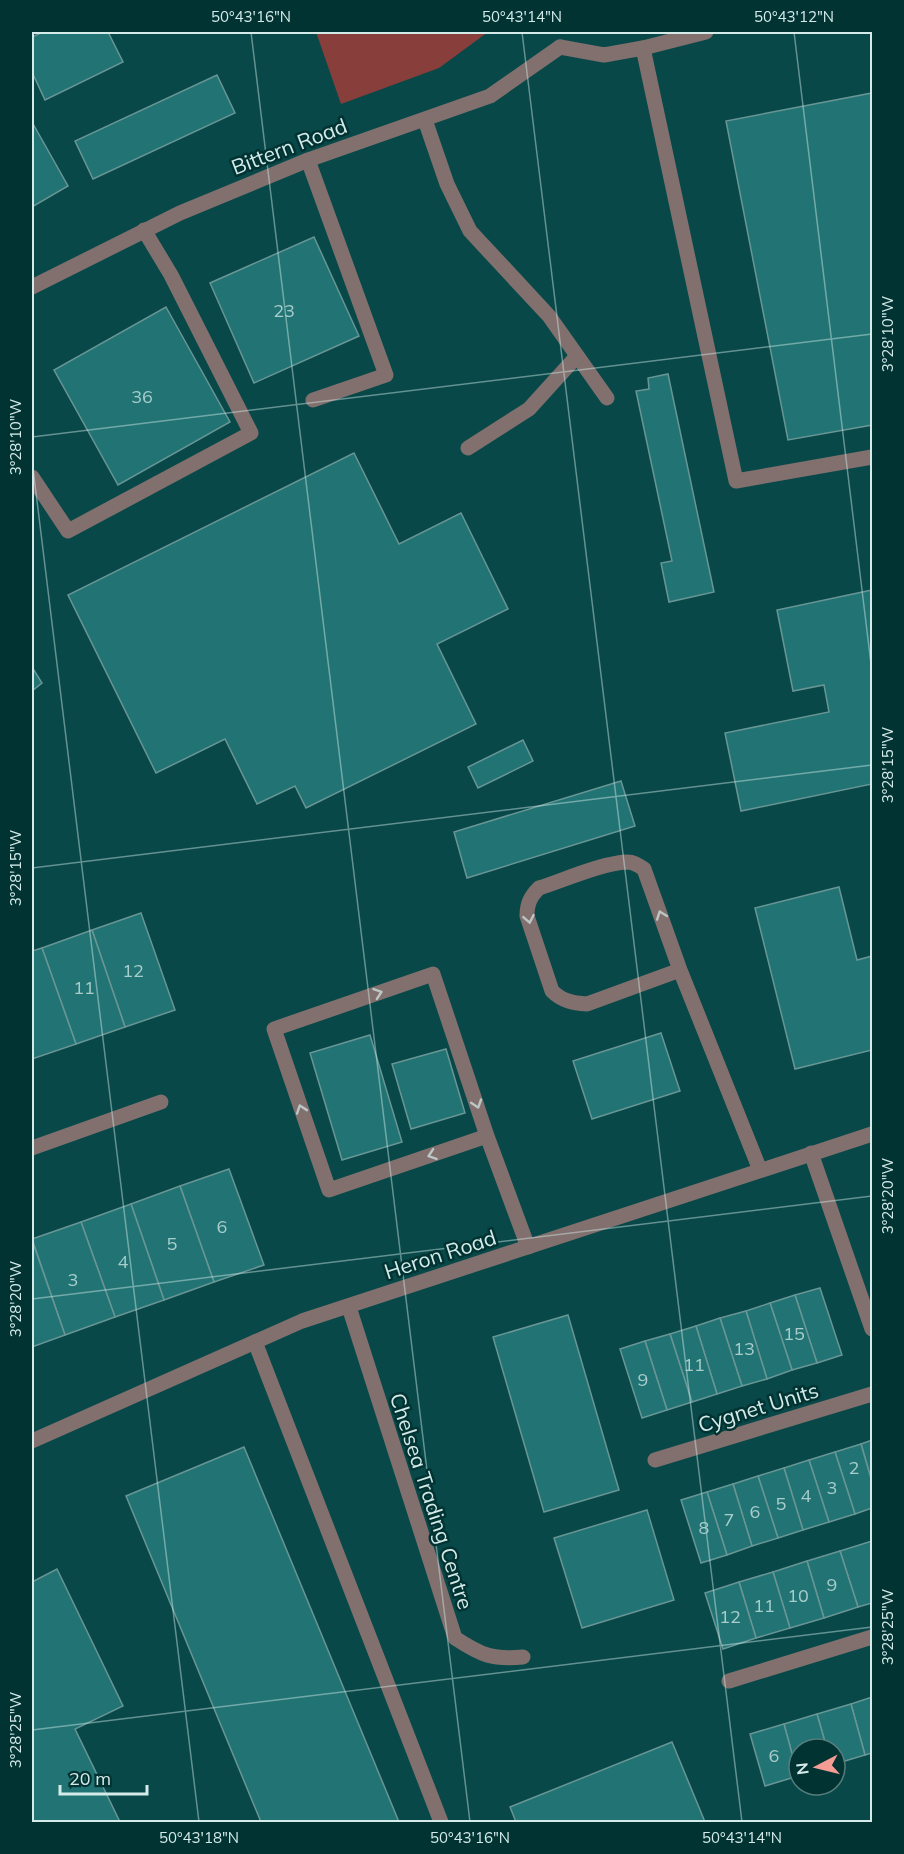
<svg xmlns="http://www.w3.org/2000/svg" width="904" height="1854" font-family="Mulish,sans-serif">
  <rect width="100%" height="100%" fill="#0f3d3d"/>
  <path fill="#084848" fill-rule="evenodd" d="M 32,32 L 872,32 L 872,1822 L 32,1822 ZM 799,1749 L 835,1749 L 835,1785 L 799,1785 Z"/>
  <path fill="#883e3a" d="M 316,32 L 488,32 L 439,68 L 341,104 Z"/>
  <g fill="#227474" stroke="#699595" stroke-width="1.5">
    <path d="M 43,32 L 108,32 L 123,62 L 45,100 L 32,72 L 32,37 Z"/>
    <path d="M 217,75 L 235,113 L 93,179 L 75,141 Z"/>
    <path d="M 872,93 L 872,425 L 788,440 L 726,121 Z"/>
    <path d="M 32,122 L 68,186 L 32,207 Z"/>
    <path d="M 314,237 L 359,336 L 254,383 L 210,283 Z"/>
    <path d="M 166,307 L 230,422 L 118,485 L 54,370 Z"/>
    <path d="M 668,374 L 714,592 L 669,602 L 661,563 L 672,561 L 636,391 L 649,389 L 648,378 Z"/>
    <path d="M 354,453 L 399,544 L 461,513 L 508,609 L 437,644 L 476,724 L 306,808 L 295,786 L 257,804 L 225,739 L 156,773 L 68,595 Z"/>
    <path d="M 872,590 L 872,784 L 741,811 L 725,733 L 829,712 L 824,685 L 793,691 L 777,610 Z"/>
    <path d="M 32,667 L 42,683 L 32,691 Z"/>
    <path d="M 523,740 L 533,761 L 478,788 L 468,767 Z"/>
    <path d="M 621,781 L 635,826 L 467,878 L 454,832 Z"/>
    <path d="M 839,887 L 857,960 L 872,956 L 872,1050 L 795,1069 L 755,908 Z"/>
    <path d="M 141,913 L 175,1010 L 125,1027 L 92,930 Z"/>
    <path d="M 92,930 L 125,1027 L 76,1044 L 42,948 Z"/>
    <path d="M 42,948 L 76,1044 L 32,1059 L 32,951 Z"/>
    <path d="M 661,1033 L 680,1091 L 592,1119 L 573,1061 Z"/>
    <path d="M 370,1035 L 402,1142 L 342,1160 L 310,1053 Z"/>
    <path d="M 446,1049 L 465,1113 L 411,1129 L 392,1064 Z"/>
    <path d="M 229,1169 L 264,1265 L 214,1282 L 180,1186 Z"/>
    <path d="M 180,1186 L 214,1282 L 164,1300 L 131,1204 Z"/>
    <path d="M 131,1204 L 164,1300 L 115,1317 L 81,1222 Z"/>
    <path d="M 81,1222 L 115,1317 L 65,1335 L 32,1239 Z"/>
    <path d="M 32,1240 L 65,1335 L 32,1347 Z"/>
    <path d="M 820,1288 L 842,1355 L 817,1363 L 795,1295 Z"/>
    <path d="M 795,1295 L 817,1363 L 792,1370 L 770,1303 Z"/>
    <path d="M 770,1303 L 792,1370 L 767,1379 L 746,1311 Z"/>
    <path d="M 746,1311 L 767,1379 L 742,1386 L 720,1318 Z"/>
    <path d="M 568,1315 L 619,1490 L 544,1512 L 493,1337 Z"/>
    <path d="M 720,1318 L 742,1386 L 717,1394 L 696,1326 Z"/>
    <path d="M 696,1326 L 717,1394 L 692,1402 L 670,1334 Z"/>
    <path d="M 670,1334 L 692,1402 L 667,1410 L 645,1341 Z"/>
    <path d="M 645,1341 L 667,1410 L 642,1418 L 620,1349 Z"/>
    <path d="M 872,1440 L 872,1482 L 861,1444 Z"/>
    <path d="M 861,1444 L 872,1482 L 872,1508 L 855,1514 L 835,1452 Z"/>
    <path d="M 244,1447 L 399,1822 L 261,1822 L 126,1496 Z"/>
    <path d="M 835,1452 L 855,1514 L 829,1522 L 809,1460 Z"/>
    <path d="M 809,1460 L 829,1522 L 803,1530 L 784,1468 Z"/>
    <path d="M 784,1468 L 803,1530 L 778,1538 L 758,1476 Z"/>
    <path d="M 758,1476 L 778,1538 L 752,1546 L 733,1484 Z"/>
    <path d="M 733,1484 L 752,1546 L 727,1555 L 707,1492 Z"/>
    <path d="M 707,1492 L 727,1555 L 701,1563 L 681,1500 Z"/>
    <path d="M 647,1510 L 674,1600 L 582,1628 L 554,1538 Z"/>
    <path d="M 872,1541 L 872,1603 L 858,1607 L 840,1551 Z"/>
    <path d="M 840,1551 L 858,1607 L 824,1618 L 807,1561 Z"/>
    <path d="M 807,1561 L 824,1618 L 790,1628 L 773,1572 Z"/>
    <path d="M 57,1569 L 123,1706 L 75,1729 L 120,1822 L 32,1822 L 32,1582 Z"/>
    <path d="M 773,1572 L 790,1628 L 756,1638 L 739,1582 Z"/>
    <path d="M 739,1582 L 756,1638 L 723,1649 L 705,1593 Z"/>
    <path d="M 872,1697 L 872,1753 L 865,1755 L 851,1704 Z"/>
    <path d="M 851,1704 L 865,1755 L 835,1764 L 835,1749 L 827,1749 L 817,1714 Z"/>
    <path d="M 817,1714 L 827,1749 L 799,1749 L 798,1776 L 784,1724 Z"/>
    <path d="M 784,1724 L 798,1776 L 765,1786 L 750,1734 Z"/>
    <path d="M 672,1742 L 705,1822 L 516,1822 L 510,1807 Z"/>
  </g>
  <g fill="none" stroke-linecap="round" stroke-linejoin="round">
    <g stroke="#81706e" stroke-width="15">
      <path d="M 560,47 L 604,55 L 643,48 L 706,32"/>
      <path d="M 643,48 L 736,481 L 872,457"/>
      <path d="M 425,120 L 447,184 L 470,231 L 549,316 L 607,398"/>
      <path d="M 308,160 L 386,375 L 313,400"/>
      <path d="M 32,287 L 180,213 L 308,160 L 490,96 L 560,47"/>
      <path d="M 468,448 L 529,409 L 577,356"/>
      <path d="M 32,477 L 68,531 L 251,433 L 171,275 L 144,230"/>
      <path d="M 680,970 L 587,1004 C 573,1003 562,1001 552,991 L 527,916 C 527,904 530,897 539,888 C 564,880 602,863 627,862 C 634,862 638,865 644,869 L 680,970 L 760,1170"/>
      <path d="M 487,1136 L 329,1190 L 274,1029 L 433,974 L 487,1136 L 528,1247"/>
      <path d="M 32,1148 L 161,1102"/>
      <path d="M 811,1153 L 872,1329"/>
      <path d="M 349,1307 L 455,1638 C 481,1655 492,1660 523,1657"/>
      <path d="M 255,1342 L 441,1822"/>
      <path d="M 32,1441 L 302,1321 L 872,1134"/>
      <path d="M 655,1460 L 872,1394"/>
      <path d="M 729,1681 L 872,1637"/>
    </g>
  </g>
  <defs><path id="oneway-chevron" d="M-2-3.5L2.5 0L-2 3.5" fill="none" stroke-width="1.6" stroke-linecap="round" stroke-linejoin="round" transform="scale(1.5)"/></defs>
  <g stroke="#bbc6c5">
    <use href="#oneway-chevron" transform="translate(661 915) rotate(-110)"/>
    <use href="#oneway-chevron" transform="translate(529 919) rotate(79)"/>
    <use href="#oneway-chevron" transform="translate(378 993) rotate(-19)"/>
    <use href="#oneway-chevron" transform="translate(477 1104) rotate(72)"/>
    <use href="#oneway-chevron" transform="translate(301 1109) rotate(-109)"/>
    <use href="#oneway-chevron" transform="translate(432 1155) rotate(161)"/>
  </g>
  <path fill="none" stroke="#d4ebea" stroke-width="1.5" stroke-opacity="0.45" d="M 251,32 L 470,1822M 522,32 L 742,1822M 794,32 L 872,672M 32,437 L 872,334M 32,460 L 199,1822M 32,868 L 872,765M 32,1299 L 872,1196M 32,1730 L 872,1627"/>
  <g text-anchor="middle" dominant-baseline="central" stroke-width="5" stroke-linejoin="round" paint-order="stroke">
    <g font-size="18" fill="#a8cdcc">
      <text x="284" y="310">23</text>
      <text x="142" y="396">36</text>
      <text x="133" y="970">12</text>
      <text x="84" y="987">11</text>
      <text x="222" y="1226">6</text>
      <text x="172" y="1243">5</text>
      <text x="123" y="1261">4</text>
      <text x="73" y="1279">3</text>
      <text x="794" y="1333">15</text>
      <text x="744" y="1348">13</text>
      <text x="694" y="1364">11</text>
      <text x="643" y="1379">9</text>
      <text x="854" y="1467">2</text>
      <text x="832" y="1487">3</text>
      <text x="806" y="1495">4</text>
      <text x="781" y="1503">5</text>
      <text x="755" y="1511">6</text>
      <text x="729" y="1519">7</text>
      <text x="704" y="1527">8</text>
      <text x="832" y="1584">9</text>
      <text x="798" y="1595">10</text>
      <text x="764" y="1605">11</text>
      <text x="730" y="1616">12</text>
      <text x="774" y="1755">6</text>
    </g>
    <g font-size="21" fill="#d4ebea" stroke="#023333">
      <text transform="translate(289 146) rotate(-21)">Bittern Road</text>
      <text transform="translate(440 1254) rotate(-18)">Heron Road</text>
      <text transform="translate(758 1407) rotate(-17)">Cygnet Units</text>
      <text transform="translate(432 1501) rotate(72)">Chelsea Trading Centre</text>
    </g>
  </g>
  <rect width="904" height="1854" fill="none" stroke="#023333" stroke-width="66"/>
  <g transform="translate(817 1767) rotate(263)"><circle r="28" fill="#023333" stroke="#567d7c" stroke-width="1.5"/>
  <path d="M0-4.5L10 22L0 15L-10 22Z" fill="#f59c95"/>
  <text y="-9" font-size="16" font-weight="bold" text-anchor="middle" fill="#d4ebea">N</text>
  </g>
  <path d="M60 1785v9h87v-9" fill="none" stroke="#d4ebea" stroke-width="3"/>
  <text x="69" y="1785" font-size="18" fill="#d4ebea" stroke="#023333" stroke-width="4.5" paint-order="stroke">20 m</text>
  <rect x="33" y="33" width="838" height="1788" fill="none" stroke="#d4ebea" stroke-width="2"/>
  <g font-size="15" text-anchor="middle" fill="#d4ebea">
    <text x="251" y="22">50°43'16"N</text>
    <text x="522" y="22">50°43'14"N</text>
    <text x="794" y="22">50°43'12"N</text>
    <text transform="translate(888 334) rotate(-90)" y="5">3°28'10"W</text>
    <text transform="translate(16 437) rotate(-90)" y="5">3°28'10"W</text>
    <text transform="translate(888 765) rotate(-90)" y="5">3°28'15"W</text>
    <text transform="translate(16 868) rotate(-90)" y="5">3°28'15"W</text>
    <text transform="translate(888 1196) rotate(-90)" y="5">3°28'20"W</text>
    <text transform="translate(16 1299) rotate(-90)" y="5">3°28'20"W</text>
    <text transform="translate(888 1627) rotate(-90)" y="5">3°28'25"W</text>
    <text transform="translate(16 1730) rotate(-90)" y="5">3°28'25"W</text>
    <text x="199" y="1843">50°43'18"N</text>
    <text x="470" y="1843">50°43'16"N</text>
    <text x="742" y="1843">50°43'14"N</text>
  </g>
</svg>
